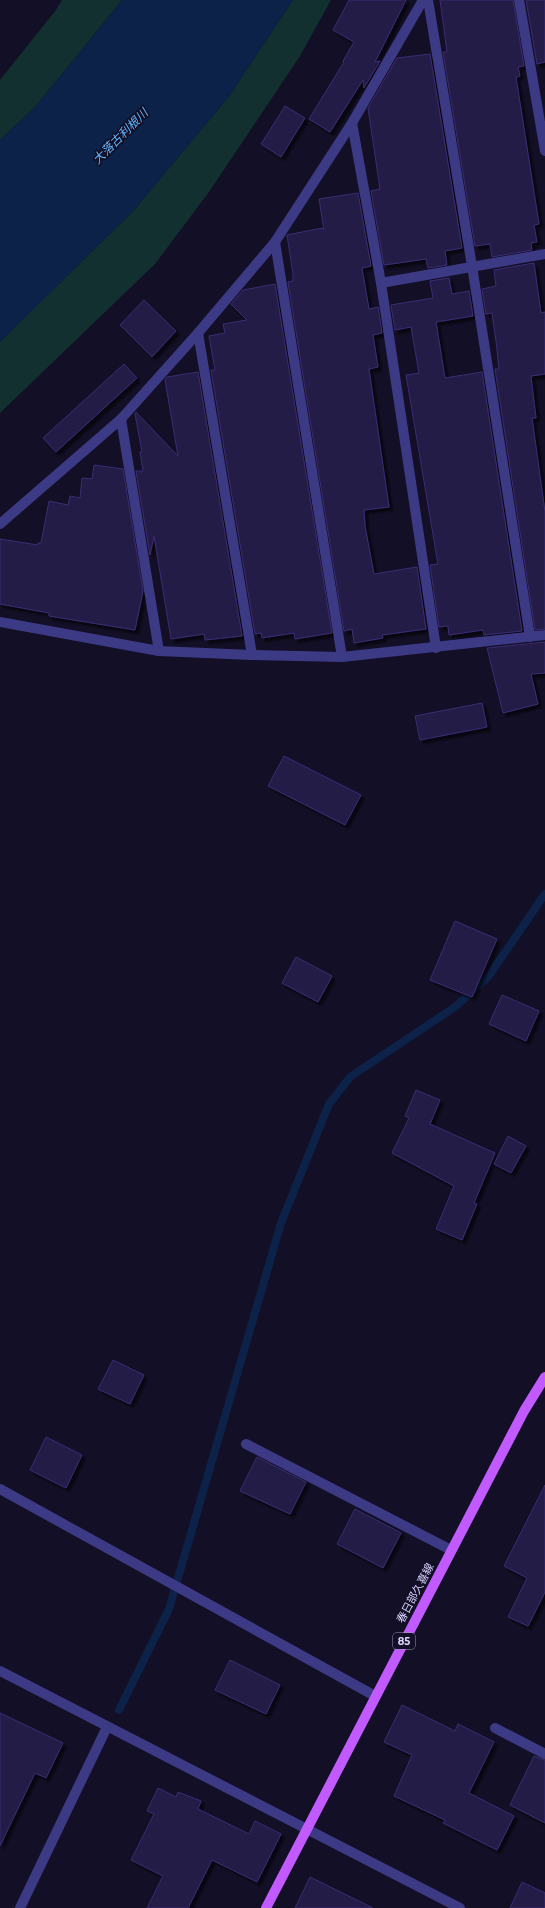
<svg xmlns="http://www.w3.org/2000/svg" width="545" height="1908" font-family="Montserrat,'Noto Sans JP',sans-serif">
  <defs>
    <filter id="shadow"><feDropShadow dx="3.5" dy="3.5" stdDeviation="1" flood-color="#0009"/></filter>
  </defs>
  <rect width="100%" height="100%" fill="#130f26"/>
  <g fill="#12302f">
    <path d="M 62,0 L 122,0 L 36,106 L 0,140 L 0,80 L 56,10 Z"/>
    <path d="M 293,0 L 331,0 L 300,56 L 209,192 L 155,264 L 0,413 L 0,342 L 134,210 L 230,95 Z"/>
  </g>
  <path fill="#0c2248" d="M 122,0 L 293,0 L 230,95 L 134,210 L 0,342 L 0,140 L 36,106 Z"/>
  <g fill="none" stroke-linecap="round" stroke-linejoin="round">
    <path stroke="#0c2248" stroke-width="8" d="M 119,1710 L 169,1609 L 281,1223 L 329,1104 L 350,1077 L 455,1007 L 488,977 L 545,894"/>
  </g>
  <g fill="#241b47" stroke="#3b2d73" filter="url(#shadow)">
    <path d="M 349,0 L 406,0 L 375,62 L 380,61 L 364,88 L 363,80 L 330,132 L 309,119 L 344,62 L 343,61 L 354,42 L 333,30 Z"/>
    <path d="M 440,0 L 513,0 L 524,66 L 518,67 L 520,76 L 516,77 L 539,224 L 534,225 L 537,242 L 531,243 L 532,250 L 492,257 L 490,244 L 475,246 L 443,52 L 447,52 Z"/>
    <path d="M 526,0 L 545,0 L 545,62 L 537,64 Z"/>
    <path d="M 430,54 L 462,248 L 445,251 L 447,265 L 428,268 L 426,259 L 384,265 L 371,191 L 380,189 L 368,108 L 397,58 Z"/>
    <path d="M 285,106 L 305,118 L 281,157 L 261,144 Z"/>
    <path d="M 358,193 L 371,266 L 362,268 L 369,309 L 378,307 L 382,333 L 373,335 L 378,367 L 369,369 L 389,507 L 364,510 L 365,526 L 374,574 L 417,567 L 426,629 L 382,635 L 383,638 L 354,643 L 352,629 L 344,631 L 288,282 L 293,281 L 293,274 L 287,235 L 322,228 L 324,230 L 319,199 Z"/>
    <path d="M 534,263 L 541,313 L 545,312 L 545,374 L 531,376 L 536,418 L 532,418 L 545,512 L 545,629 L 535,630 L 495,369 L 499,369 L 496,341 L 492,313 L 486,314 L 482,289 L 496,286 L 494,270 Z"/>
    <path d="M 449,278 L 452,294 L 469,291 L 473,316 L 436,322 L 445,378 L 482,372 L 522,631 L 484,635 L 483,630 L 449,635 L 448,626 L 439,627 L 430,565 L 438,564 L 406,375 L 419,373 L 411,327 L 395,330 L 391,305 L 433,298 L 430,281 Z"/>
    <path d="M 275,284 L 332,633 L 295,639 L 294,633 L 262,638 L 261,633 L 255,634 L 211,370 L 215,370 L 209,336 L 225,333 L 223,324 L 247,320 L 231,304 L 243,290 Z"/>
    <path d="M 144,300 L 176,331 L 152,357 L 120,325 Z"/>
    <path d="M 124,364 L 137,378 L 56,452 L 43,438 Z"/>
    <path d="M 198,372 L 242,636 L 205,640 L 204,634 L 171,639 L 154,536 L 150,555 L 136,471 L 143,471 L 140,452 L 142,452 L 135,414 L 136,412 L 178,456 L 165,380 L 167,377 Z"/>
    <path d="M 94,465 L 123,469 L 143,591 L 135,630 L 49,616 L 49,613 L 0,604 L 0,539 L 38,545 L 38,543 L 41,543 L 49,501 L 68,505 L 70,496 L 80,498 L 82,478 L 92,479 Z"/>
    <path d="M 545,642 L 545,673 L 531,674 L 538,704 L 503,713 L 487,648 Z"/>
    <path d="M 482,703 L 487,727 L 420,740 L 415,716 Z"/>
    <path d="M 284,756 L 361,795 L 345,825 L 268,786 Z"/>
    <path d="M 455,921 L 497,939 L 472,997 L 430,980 Z"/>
    <path d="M 296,957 L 332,976 L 318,1002 L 282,983 Z"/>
    <path d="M 502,995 L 539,1011 L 526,1041 L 489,1024 Z"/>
    <path d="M 416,1090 L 440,1100 L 430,1124 L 495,1153 L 474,1203 L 477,1204 L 462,1240 L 436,1229 L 454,1186 L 392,1153 L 409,1118 L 405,1116 Z"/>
    <path d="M 508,1136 L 526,1146 L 511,1173 L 494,1164 Z"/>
    <path d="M 113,1360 L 144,1375 L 130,1404 L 98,1389 Z"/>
    <path d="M 46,1437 L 82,1455 L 66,1488 L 30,1470 Z"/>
    <path d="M 257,1457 L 306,1482 L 290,1514 L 240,1491 Z"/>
    <path d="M 545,1485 L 545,1592 L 528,1626 L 508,1617 L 527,1578 L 504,1566 Z"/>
    <path d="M 355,1509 L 401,1533 L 383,1568 L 337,1544 Z"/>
    <path d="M 230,1660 L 280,1685 L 266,1714 L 215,1690 Z"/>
    <path d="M 402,1705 L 455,1731 L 458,1724 L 494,1742 L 469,1793 L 514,1816 L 497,1850 L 443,1823 L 445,1820 L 394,1796 L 412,1755 L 384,1742 Z"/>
    <path d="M 0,1713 L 63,1743 L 46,1778 L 35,1773 L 0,1846 Z"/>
    <path d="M 534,1756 L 545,1760 L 545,1823 L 510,1805 Z"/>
    <path d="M 158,1788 L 176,1797 L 178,1792 L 201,1801 L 198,1809 L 249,1834 L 255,1821 L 281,1834 L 257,1882 L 212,1860 L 188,1908 L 147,1908 L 163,1876 L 131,1860 L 154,1814 L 147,1811 Z"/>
    <path d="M 310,1877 L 373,1908 L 295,1908 Z"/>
    <path d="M 522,1882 L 545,1893 L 545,1908 L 510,1908 Z"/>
  </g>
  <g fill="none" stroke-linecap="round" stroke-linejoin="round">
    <g stroke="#3d3a85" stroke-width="10">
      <path d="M 428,0 L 472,266 L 530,637"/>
      <path d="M 275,242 L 342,657"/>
      <path d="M 198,333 L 252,655"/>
      <path d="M 121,419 L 159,651"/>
    </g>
    <g stroke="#3d3a85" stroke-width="10">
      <path d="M 519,0 L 545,151"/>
      <path d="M 352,123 L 381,283 L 436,648"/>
      <path d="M 381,283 L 545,254"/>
      <path d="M 0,524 L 121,419 L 198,333 L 275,242 L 352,123 L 423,0"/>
      <path d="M 0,622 L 159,651 L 252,655 L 342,657 L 545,635"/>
      <path d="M 246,1444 L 451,1550"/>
      <path d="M 0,1671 L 460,1908"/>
      <path d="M 495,1728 L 545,1754"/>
      <path d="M 20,1908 L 107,1727"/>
    </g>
    <path stroke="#3d3a85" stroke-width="10" d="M 0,1489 L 375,1696"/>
    <path stroke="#c25bff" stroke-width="10" d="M 266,1908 L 524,1411 L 545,1377"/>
  </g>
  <g text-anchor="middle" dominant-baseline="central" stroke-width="3.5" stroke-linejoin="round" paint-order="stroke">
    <rect fill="#130f26" stroke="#9e99be" stroke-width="1" x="393" y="1633" width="22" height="16" rx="3"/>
    <g font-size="10" font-weight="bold" fill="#d9d4ff">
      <text x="404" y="1641">85</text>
    </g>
    <g font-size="11" fill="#d9d4ff" stroke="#130f26">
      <text transform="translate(415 1593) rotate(-62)">春日部久喜線</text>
    </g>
    <g font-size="12" font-style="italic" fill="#62b6ff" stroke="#130f26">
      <text transform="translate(120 136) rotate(-45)">大落古利根川</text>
    </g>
  </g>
</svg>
